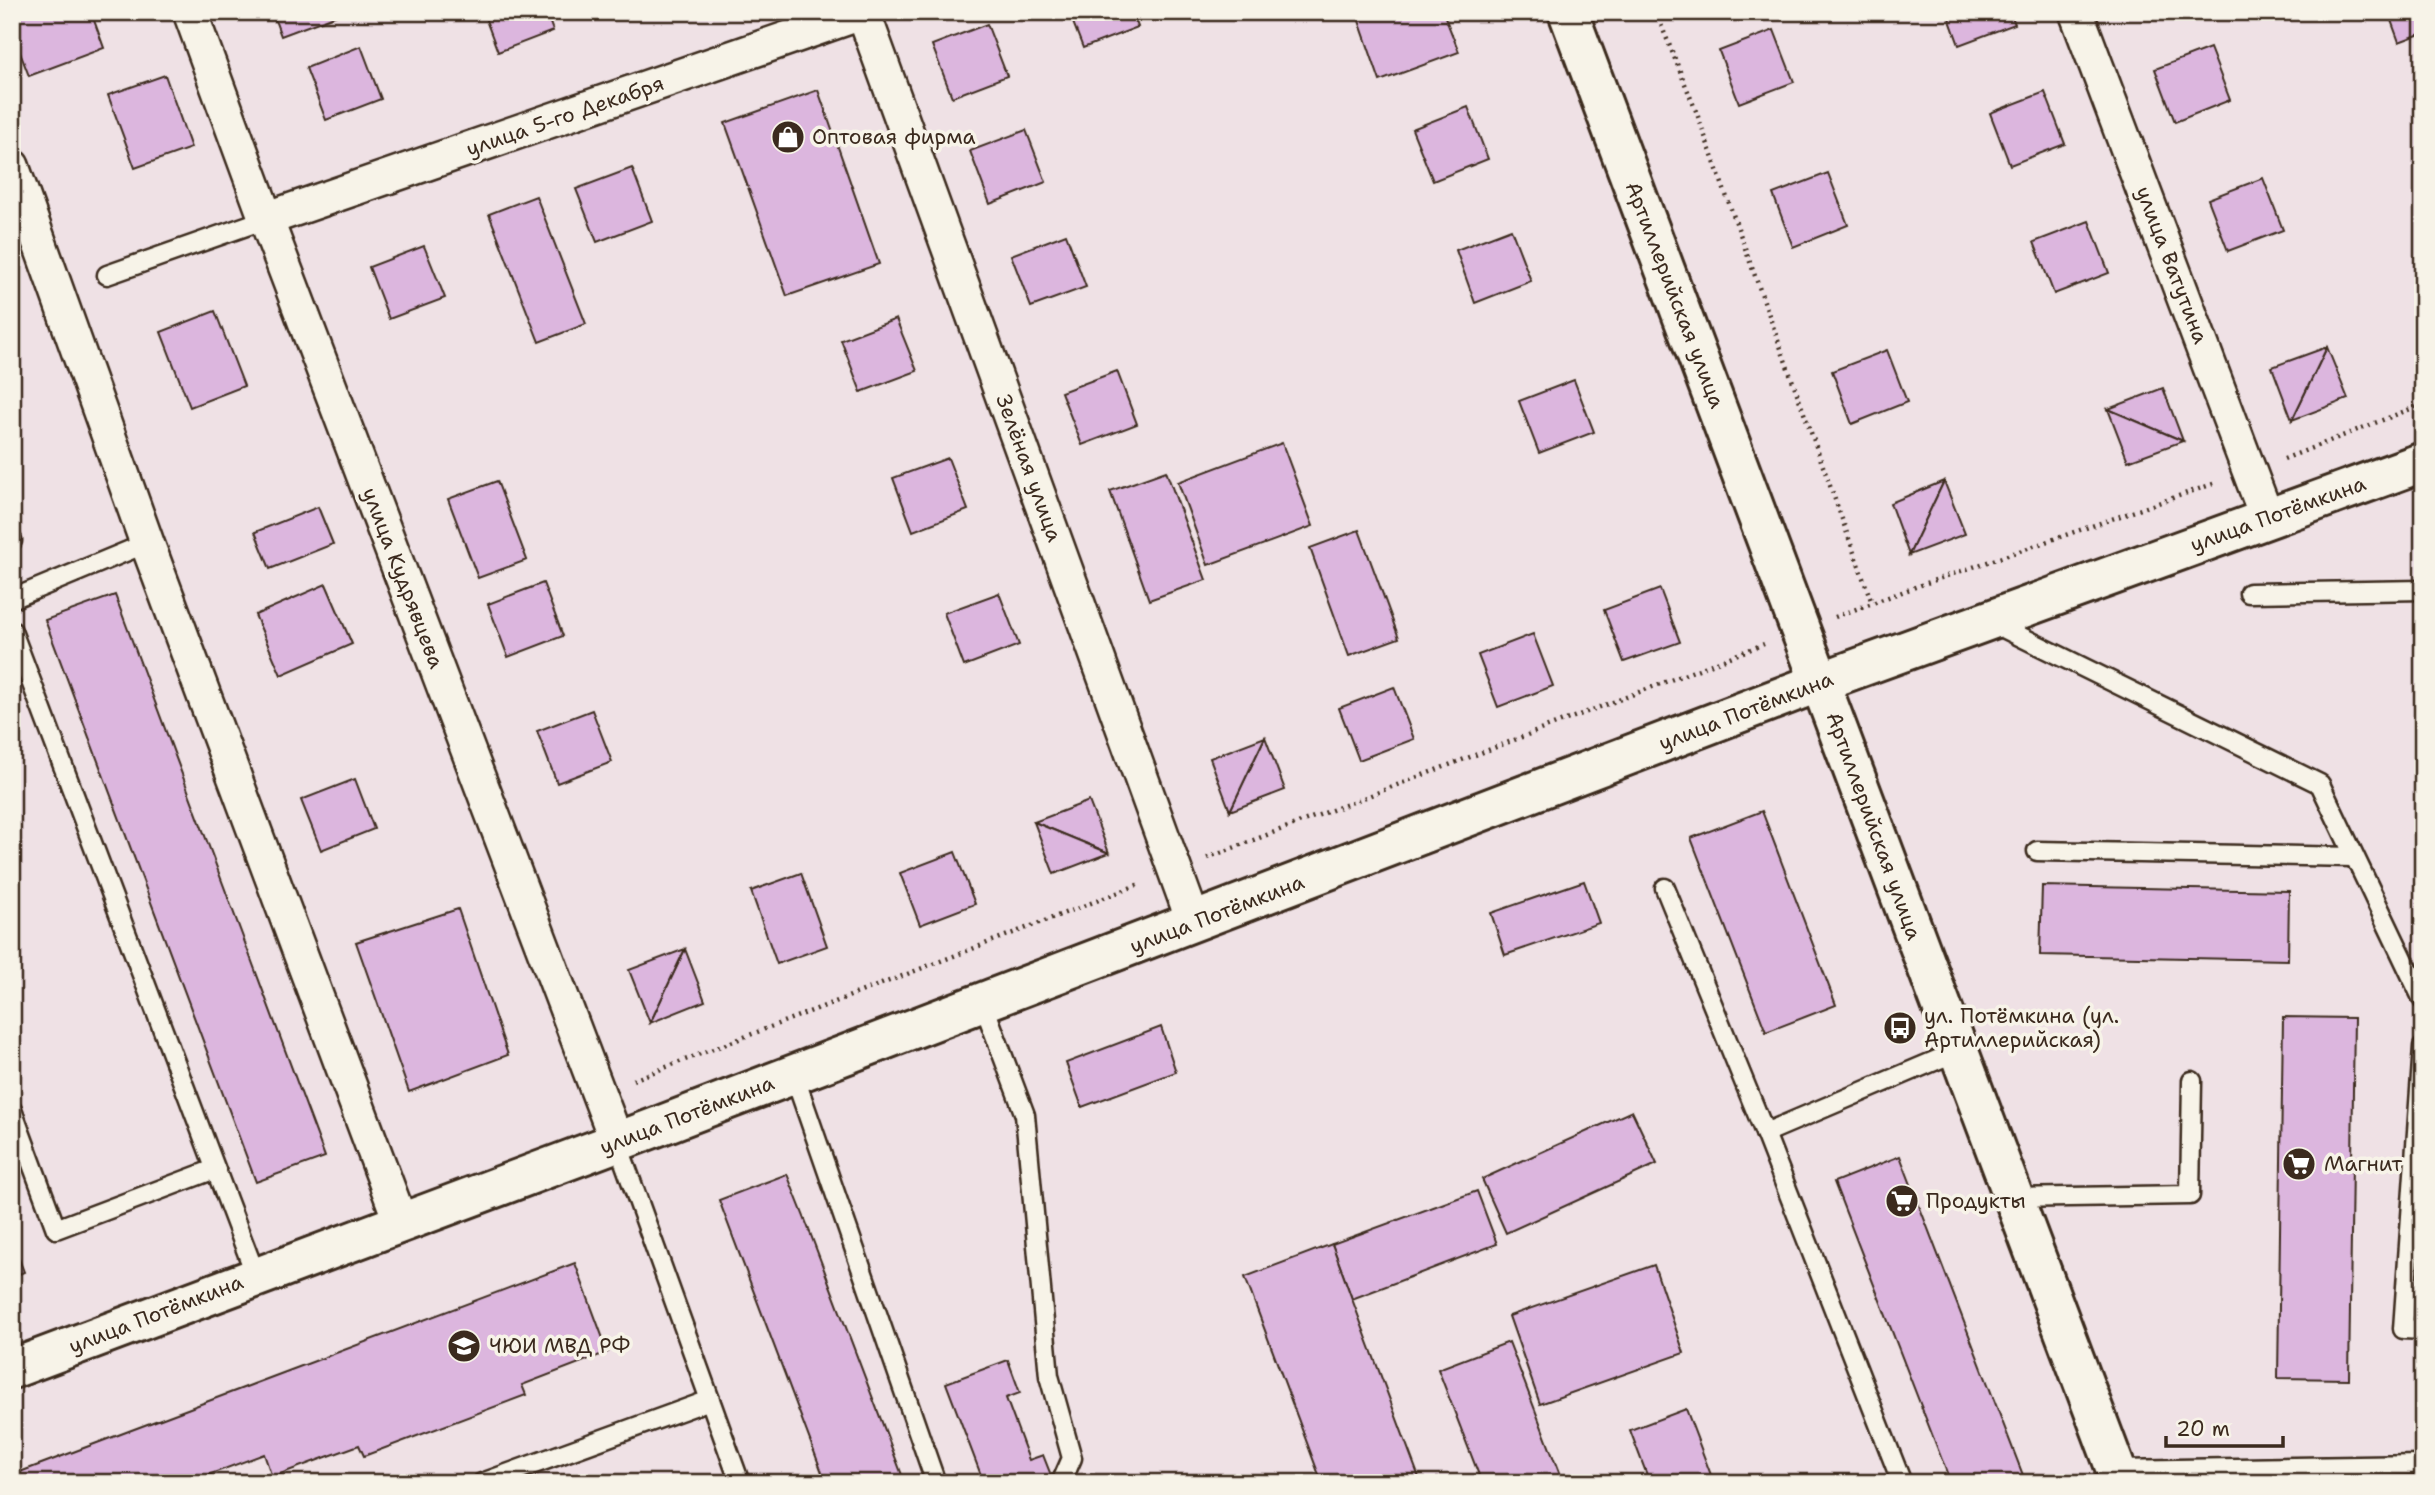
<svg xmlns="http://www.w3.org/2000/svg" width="2435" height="1495" font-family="'Shantell Sans',sans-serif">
  <rect width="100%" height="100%" fill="#efe1e5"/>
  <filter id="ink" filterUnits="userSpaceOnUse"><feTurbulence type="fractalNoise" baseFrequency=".0143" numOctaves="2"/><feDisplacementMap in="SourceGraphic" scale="14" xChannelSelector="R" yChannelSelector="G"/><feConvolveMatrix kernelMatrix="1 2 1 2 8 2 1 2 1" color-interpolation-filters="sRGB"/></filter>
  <g filter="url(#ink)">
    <g fill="#dcb6de" stroke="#3b2a1e" stroke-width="2">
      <path d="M 28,12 L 91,12 L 104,48 L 29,76 L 12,32 L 12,18 Z"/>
      <path d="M 272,12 L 345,12 L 281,36 Z"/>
      <path d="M 483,12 L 546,12 L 553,31 L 498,52 Z"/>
      <path d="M 1069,12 L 1132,12 L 1138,27 L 1083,48 Z"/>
      <path d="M 1356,12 L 1443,12 L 1459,52 L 1380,81 Z"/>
      <path d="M 1947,12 L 2010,12 L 2015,24 L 1959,45 Z"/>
      <path d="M 2388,12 L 2423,12 L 2423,33 L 2399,42 Z"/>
      <path d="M 987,24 L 1007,76 L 952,97 L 932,45 Z"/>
      <path d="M 1774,30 L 1794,82 L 1739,103 L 1719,51 Z"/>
      <path d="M 361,46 L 381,99 L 326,120 L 306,68 Z"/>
      <path d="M 2210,48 L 2230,100 L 2175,122 L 2155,69 Z"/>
      <path d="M 165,75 L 191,148 L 135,168 L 108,95 Z"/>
      <path d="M 818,90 L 879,264 L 787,296 L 725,123 Z"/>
      <path d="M 2045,92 L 2065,144 L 2010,165 L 1990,113 Z"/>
      <path d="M 1468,107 L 1488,159 L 1433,181 L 1412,129 Z"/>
      <path d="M 1026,130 L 1046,182 L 990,204 L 970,151 Z"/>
      <path d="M 632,168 L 652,221 L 597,242 L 576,189 Z"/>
      <path d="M 1828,173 L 1848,225 L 1793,247 L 1773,194 Z"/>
      <path d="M 2263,178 L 2283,230 L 2228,251 L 2208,199 Z"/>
      <path d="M 536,196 L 586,324 L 539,342 L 489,214 Z"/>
      <path d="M 2089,221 L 2109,273 L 2054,294 L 2034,242 Z"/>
      <path d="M 1511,229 L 1531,281 L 1475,303 L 1456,250 Z"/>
      <path d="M 1066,234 L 1086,287 L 1031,307 L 1011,255 Z"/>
      <path d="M 424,246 L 445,298 L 389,319 L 369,267 Z"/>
      <path d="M 215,311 L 244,386 L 190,407 L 161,332 Z"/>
      <path d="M 896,319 L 917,371 L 861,392 L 841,340 Z"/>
      <path d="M 2327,347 L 2348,399 L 2292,420 Z"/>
      <path d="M 2327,347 L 2292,420 L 2272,367 Z"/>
      <path d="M 1887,350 L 1907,402 L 1852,424 L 1832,371 Z"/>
      <path d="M 1117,371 L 1137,424 L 1082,445 L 1061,392 Z"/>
      <path d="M 1574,380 L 1594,432 L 1539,453 L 1519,401 Z"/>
      <path d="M 2163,388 L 2183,441 L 2108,409 Z"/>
      <path d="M 2108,409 L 2183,441 L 2128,461 Z"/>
      <path d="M 1282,443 L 1313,526 L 1208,565 L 1178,482 Z"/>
      <path d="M 948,458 L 968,510 L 913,531 L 893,478 Z"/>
      <path d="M 1166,471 L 1206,580 L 1149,600 L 1110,491 Z"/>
      <path d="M 497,481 L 527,560 L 478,578 L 448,499 Z"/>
      <path d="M 1944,481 L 1909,555 L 1890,503 Z"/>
      <path d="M 1944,481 L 1965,534 L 1909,555 Z"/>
      <path d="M 318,507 L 333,544 L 270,569 L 255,532 Z"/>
      <path d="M 1359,530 L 1399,638 L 1349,656 L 1310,548 Z"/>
      <path d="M 543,583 L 563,636 L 508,657 L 488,604 Z"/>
      <path d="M 326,584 L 352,644 L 281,675 L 255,615 Z"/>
      <path d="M 1660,589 L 1680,642 L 1624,662 L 1604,610 Z"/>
      <path d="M 999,593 L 1019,645 L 964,666 L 944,613 Z"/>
      <path d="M 115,595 L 325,1157 L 256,1182 L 45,620 Z"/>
      <path d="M 1533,634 L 1553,686 L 1498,707 L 1478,655 Z"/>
      <path d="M 1394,687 L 1414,739 L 1359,760 L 1339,708 Z"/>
      <path d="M 592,710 L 612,762 L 557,783 L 537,731 Z"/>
      <path d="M 1265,737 L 1285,790 L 1230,811 Z"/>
      <path d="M 1265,737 L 1230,811 L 1210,758 Z"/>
      <path d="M 355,779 L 374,829 L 321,850 L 301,800 Z"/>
      <path d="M 1089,801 L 1109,853 L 1034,822 Z"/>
      <path d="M 1762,811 L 1836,1005 L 1766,1032 L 1691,838 Z"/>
      <path d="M 1034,822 L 1109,853 L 1054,874 Z"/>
      <path d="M 955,852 L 975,904 L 920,925 L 900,873 Z"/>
      <path d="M 801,873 L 827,946 L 777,964 L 751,891 Z"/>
      <path d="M 1584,881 L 1599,923 L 1505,955 L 1491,913 Z"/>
      <path d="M 2042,886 L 2289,891 L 2288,960 L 2040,955 Z"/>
      <path d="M 458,909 L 508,1055 L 409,1092 L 356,942 Z"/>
      <path d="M 685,949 L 705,1001 L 650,1023 Z"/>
      <path d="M 685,949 L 650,1023 L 629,970 Z"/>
      <path d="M 2283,1017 L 2354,1018 L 2349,1379 L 2278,1378 Z"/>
      <path d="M 1161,1027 L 1176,1072 L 1082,1107 L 1066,1063 Z"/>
      <path d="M 1632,1111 L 1657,1164 L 1506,1233 L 1482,1179 Z"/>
      <path d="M 1900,1156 L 2026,1483 L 1951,1483 L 1921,1406 L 1834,1182 Z"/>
      <path d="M 787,1174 L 806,1222 L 905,1483 L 826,1483 L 719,1200 Z"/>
      <path d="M 1477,1191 L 1497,1244 L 1352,1299 L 1332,1244 Z"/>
      <path d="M 12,1241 L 24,1272 L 12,1277 Z"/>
      <path d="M 1332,1244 L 1352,1299 L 1421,1483 L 1322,1483 L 1245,1277 Z"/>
      <path d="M 575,1263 L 608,1352 L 522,1385 L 526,1395 L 364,1456 L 359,1445 L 272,1477 L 264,1454 L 187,1483 L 12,1483 L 12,1475 Z"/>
      <path d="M 1654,1265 L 1684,1353 L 1540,1404 L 1509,1316 Z"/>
      <path d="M 1509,1342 L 1563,1483 L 1482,1483 L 1438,1369 Z"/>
      <path d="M 1008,1360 L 1020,1393 L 1006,1398 L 1029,1460 L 1043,1455 L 1054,1483 L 984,1483 L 946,1383 Z"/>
      <path d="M 1686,1409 L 1714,1483 L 1650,1483 L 1630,1430 Z"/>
      <path d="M 2384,1482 L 2423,1483 L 2258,1483 Z"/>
    </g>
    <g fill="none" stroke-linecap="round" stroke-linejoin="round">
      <defs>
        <g id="service">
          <path d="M 107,275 L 266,219"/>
          <path d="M 12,540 L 12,541"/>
          <path d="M 2249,593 L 2423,590"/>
          <path d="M 12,599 L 147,543"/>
          <path d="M 1991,622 L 2320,784 L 2423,1000"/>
          <path d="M 12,631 L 256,1276"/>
          <path d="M 2037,851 L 2354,857"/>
          <path d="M 1665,888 L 1765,1133 L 1958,1051"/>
          <path d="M 983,1003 L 1025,1115 L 1049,1376 L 1072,1458 L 1061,1483"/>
          <path d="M 2423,1047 L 2403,1329 L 2423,1330"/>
          <path d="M 794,1075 L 936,1483"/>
          <path d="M 12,1110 L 56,1229 L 215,1169"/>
          <path d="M 1765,1133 L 1902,1483"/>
          <path d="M 617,1142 L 740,1483"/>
          <path d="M 2013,1198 L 2190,1195 L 2192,1081"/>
          <path d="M 2117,1470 L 2423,1465"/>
          <path d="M 482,1483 L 710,1400"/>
        </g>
        <g id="minor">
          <path d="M 190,12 L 266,219 L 617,1142"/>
          <path d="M 863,12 L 1194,923"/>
          <path d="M 2076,12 L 2267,518"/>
          <path d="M 12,166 L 147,543 L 401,1223"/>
          <path d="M 266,219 L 864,12"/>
        </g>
        <g id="tertiary">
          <path d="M 1568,12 L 2121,1483"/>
          <path d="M 12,1369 L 617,1142 L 1820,682 L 2423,462"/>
        </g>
      </defs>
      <use href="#service" stroke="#3b2a1e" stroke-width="23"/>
      <use href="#minor" stroke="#3b2a1e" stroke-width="38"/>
      <use href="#tertiary" stroke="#3b2a1e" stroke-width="44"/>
      <g stroke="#3b2a1e" stroke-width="4.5" stroke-dasharray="2 5" stroke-linecap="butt">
        <path d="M 1656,12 L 1696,111 L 1872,603"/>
        <path d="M 2284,459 L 2423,404"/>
        <path d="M 1835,617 L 1918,586 L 2216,483"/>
        <path d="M 1207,858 L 1764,644"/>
        <path d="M 633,1080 L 1140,884"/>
      </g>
      <use href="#service" stroke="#f7f3e8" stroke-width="18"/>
      <use href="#minor" stroke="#f7f3e8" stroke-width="33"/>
      <use href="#tertiary" stroke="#f7f3e8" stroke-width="38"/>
    </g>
  </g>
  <defs>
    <symbol id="shop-disc" viewBox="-11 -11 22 22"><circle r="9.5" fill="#3b2a1e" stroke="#f7f3e8"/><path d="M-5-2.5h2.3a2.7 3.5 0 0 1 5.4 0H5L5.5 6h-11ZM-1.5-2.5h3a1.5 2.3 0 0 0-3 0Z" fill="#fff"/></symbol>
    <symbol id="bus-disc" viewBox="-11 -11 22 22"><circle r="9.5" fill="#3b2a1e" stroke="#f7f3e8"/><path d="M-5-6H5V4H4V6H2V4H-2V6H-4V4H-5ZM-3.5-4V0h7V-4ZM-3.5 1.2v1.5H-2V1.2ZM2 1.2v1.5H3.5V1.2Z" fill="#fff"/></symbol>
    <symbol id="supermarket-disc" viewBox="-11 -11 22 22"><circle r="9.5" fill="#3b2a1e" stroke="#f7f3e8"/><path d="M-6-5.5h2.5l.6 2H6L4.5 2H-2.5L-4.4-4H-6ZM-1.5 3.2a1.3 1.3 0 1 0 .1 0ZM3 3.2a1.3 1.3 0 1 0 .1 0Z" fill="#fff"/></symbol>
    <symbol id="university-disc" viewBox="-11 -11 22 22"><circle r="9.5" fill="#3b2a1e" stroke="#f7f3e8"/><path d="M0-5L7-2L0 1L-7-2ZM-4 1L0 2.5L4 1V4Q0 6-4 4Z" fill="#fff"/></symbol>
  </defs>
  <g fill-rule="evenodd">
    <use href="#shop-disc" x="769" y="118" width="38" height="38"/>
    <use href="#bus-disc" x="1881" y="1009" width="38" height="38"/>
    <use href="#supermarket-disc" x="2280" y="1145" width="38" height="38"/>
    <use href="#supermarket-disc" x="1883" y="1182" width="38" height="38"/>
    <use href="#university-disc" x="445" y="1327" width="38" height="38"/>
  </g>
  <g text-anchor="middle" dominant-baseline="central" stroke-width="7" stroke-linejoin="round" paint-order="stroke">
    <g font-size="21" fill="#3b2a1e" stroke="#f7f3e8">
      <text transform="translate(565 116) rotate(-19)">улица 5-го Декабря</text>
      <text transform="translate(2172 265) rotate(69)">улица Ватутина</text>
      <text transform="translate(1675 295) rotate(69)">Артиллерийская улица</text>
      <text transform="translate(1029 468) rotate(70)">Зелёная улица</text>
      <text transform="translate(2278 514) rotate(-20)">улица Потёмкина</text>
      <text transform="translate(403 578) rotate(69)">улица Кудрявцева</text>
      <text transform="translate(1746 711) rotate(-21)">улица Потёмкина</text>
      <text transform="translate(1874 826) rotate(70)">Артиллерийская улица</text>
      <text transform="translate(1217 914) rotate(-21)">улица Потёмкина</text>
      <text transform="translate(687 1115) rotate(-21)">улица Потёмкина</text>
      <text transform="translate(156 1314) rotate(-21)">улица Потёмкина</text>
    </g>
    <g font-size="21" fill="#3b2a1e" stroke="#f7f3e8" text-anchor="start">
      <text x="812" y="137">Оптовая фирма</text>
      <text x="1924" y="1016">ул. Потёмкина (ул.<tspan x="1924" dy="24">Артиллерийская)</tspan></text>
      <text x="2324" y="1164">Магнит</text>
      <text x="1926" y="1201">Продукты</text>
      <text x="489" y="1346">ЧЮИ МВД РФ</text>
    </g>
  </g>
  <rect width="2435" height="1495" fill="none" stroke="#f7f3e8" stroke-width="42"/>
  <rect x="21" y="21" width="2393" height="1453" fill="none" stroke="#3b2a1e" stroke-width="2.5" filter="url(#ink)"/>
  <path d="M2166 1436v10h117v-10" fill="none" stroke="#3b2a1e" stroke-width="3.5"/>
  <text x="2176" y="1436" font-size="21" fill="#3b2a1e" stroke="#f7f3e8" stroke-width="5" paint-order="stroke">20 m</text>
</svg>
